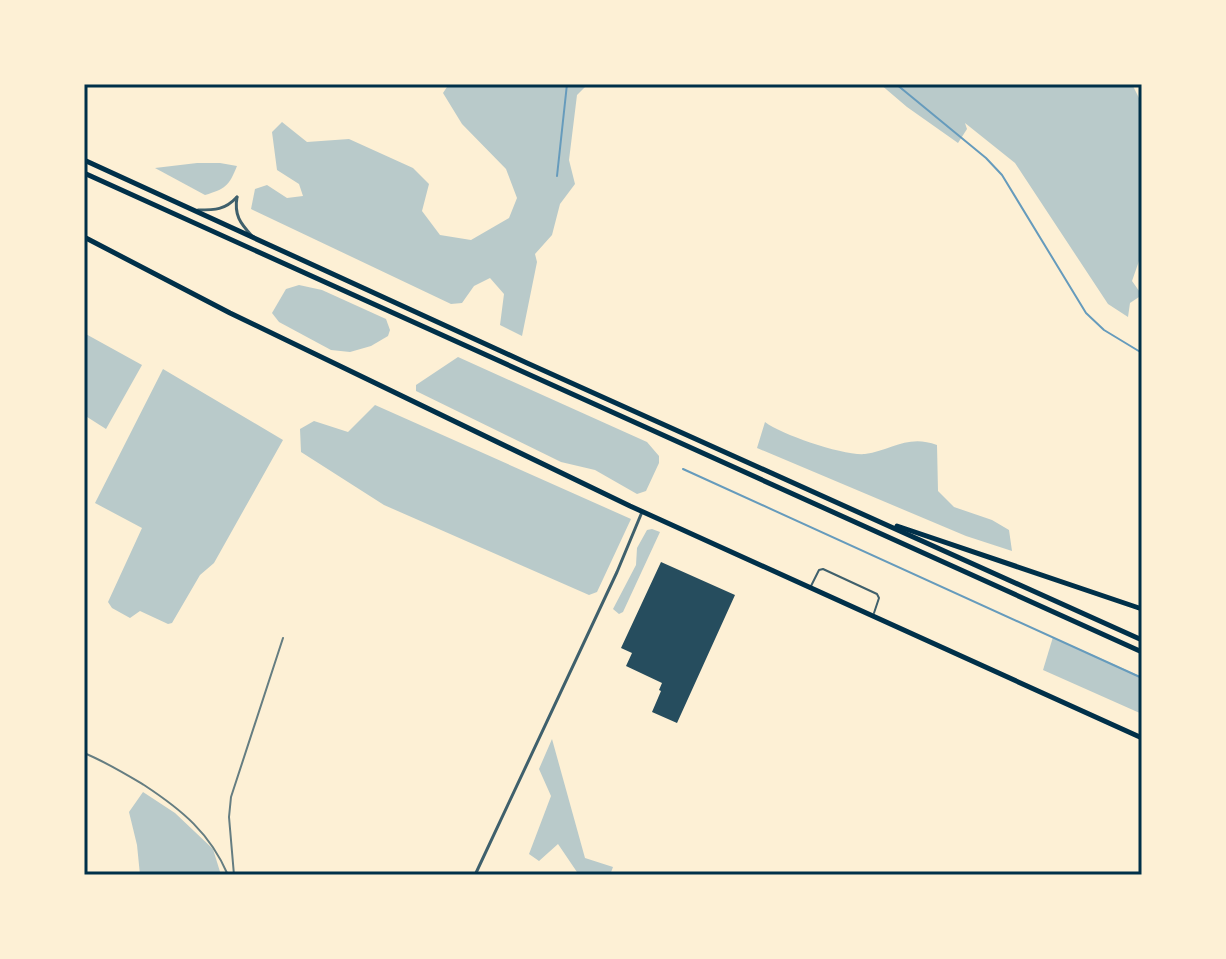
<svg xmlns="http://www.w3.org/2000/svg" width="1226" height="959" font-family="Barlow,sans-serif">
  <rect width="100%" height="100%" fill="#fdf0d5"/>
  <g fill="#b9caca">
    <path d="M 449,84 L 588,84 L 577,95 L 569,160 L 575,184 L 560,204 L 552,235 L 535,254 L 537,262 L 522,336 L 500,325 L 504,294 L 490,278 L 474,286 L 462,303 L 451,304 L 251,209 L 255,189 L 267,185 L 287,198 L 303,196 L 299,184 L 277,170 L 272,132 L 282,122 L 307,142 L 349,139 L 413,168 L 429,184 L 422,211 L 440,235 L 471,240 L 509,218 L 517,198 L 506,169 L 462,124 L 443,93 Z"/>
    <path d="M 880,84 L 1132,84 L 1142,104 L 1142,258 L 1139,261 L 1132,281 L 1142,295 L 1130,303 L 1128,317 L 1108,304 L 1015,163 L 965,123 L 967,129 L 958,143 L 907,107 Z"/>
    <path d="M 197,163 L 220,163 L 237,166 C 229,186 225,189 205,195 L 155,168 Z"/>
    <path d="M 299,285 L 322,290 L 386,319 L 390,330 L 388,336 L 371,346 L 350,352 L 331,350 L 279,322 L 272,313 L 286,289 Z"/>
    <path d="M 84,333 L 142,365 L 106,429 L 84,415 Z"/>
    <path d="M 458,357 L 647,442 L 659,456 L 659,463 L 646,491 L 637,494 L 595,470 L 561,462 L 416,391 L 416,385 Z"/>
    <path d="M 163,369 L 283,440 L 214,563 L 200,575 L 172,623 L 168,624 L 140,611 L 130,618 L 112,608 L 108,602 L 142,528 L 95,503 Z"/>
    <path d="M 375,405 L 631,519 L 597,592 L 589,595 L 384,505 L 301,452 L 300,429 L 314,421 L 348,432 Z"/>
    <path d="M 765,422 C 782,435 844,456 865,454 C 892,450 908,434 937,445 L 938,491 L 954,507 L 992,520 L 1009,530 L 1012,551 L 966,536 L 757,448 Z"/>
    <path d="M 652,529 L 660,532 L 623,612 L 619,614 L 613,609 L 636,565 L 637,548 L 647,530 Z"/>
    <path d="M 1053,637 L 1142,677 L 1142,714 L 1043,670 Z"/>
    <path d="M 552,739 L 585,858 L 613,867 L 610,875 L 579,875 L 558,844 L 539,861 L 529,854 L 551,796 L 539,769 Z"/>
    <path d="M 143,792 L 175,813 L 213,849 L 221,875 L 140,875 L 137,845 L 129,812 Z"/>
  </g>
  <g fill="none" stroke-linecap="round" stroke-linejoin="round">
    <g stroke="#669bbc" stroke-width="2">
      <path d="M 896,84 L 986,158 L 1002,175 L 1086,313 L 1104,330 L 1142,353"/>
      <path d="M 557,176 L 567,84"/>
      <path d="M 683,469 L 1142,678"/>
    </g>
  </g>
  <path fill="#264d5e" d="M 661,562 L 735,595 L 677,723 L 652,712 L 661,691 L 659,690 L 662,683 L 626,666 L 632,653 L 621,648 Z"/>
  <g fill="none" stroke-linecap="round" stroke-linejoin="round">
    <path stroke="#3f606c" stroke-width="2" d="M 811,586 L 819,570 L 823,569 L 877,594 L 879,598 L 874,613"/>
    <g stroke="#3f606c" stroke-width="3">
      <path d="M 237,197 C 234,215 240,223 252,236"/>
      <path d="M 198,210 C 215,210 225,210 237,197"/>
      <path d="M 475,875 L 617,572 L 642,512"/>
    </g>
    <path stroke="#003049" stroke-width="5" d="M 84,237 L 230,313 L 630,506 L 1142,738"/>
    <g stroke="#003049" stroke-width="5">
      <path d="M 84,160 L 527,363 L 1142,640"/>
      <path d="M 84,173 L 1142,652"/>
      <path d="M 897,526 L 1142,609"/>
    </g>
    <g stroke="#657d81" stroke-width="2">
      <path d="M 84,753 C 106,762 124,773 144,785 C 182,810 210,833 228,875"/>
      <path d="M 234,875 L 229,817 L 231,797 L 283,638"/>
    </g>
  </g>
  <rect width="1226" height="959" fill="none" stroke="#fdf0d5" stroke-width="172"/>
  <rect x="86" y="86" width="1054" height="787" fill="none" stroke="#003049" stroke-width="3"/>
</svg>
